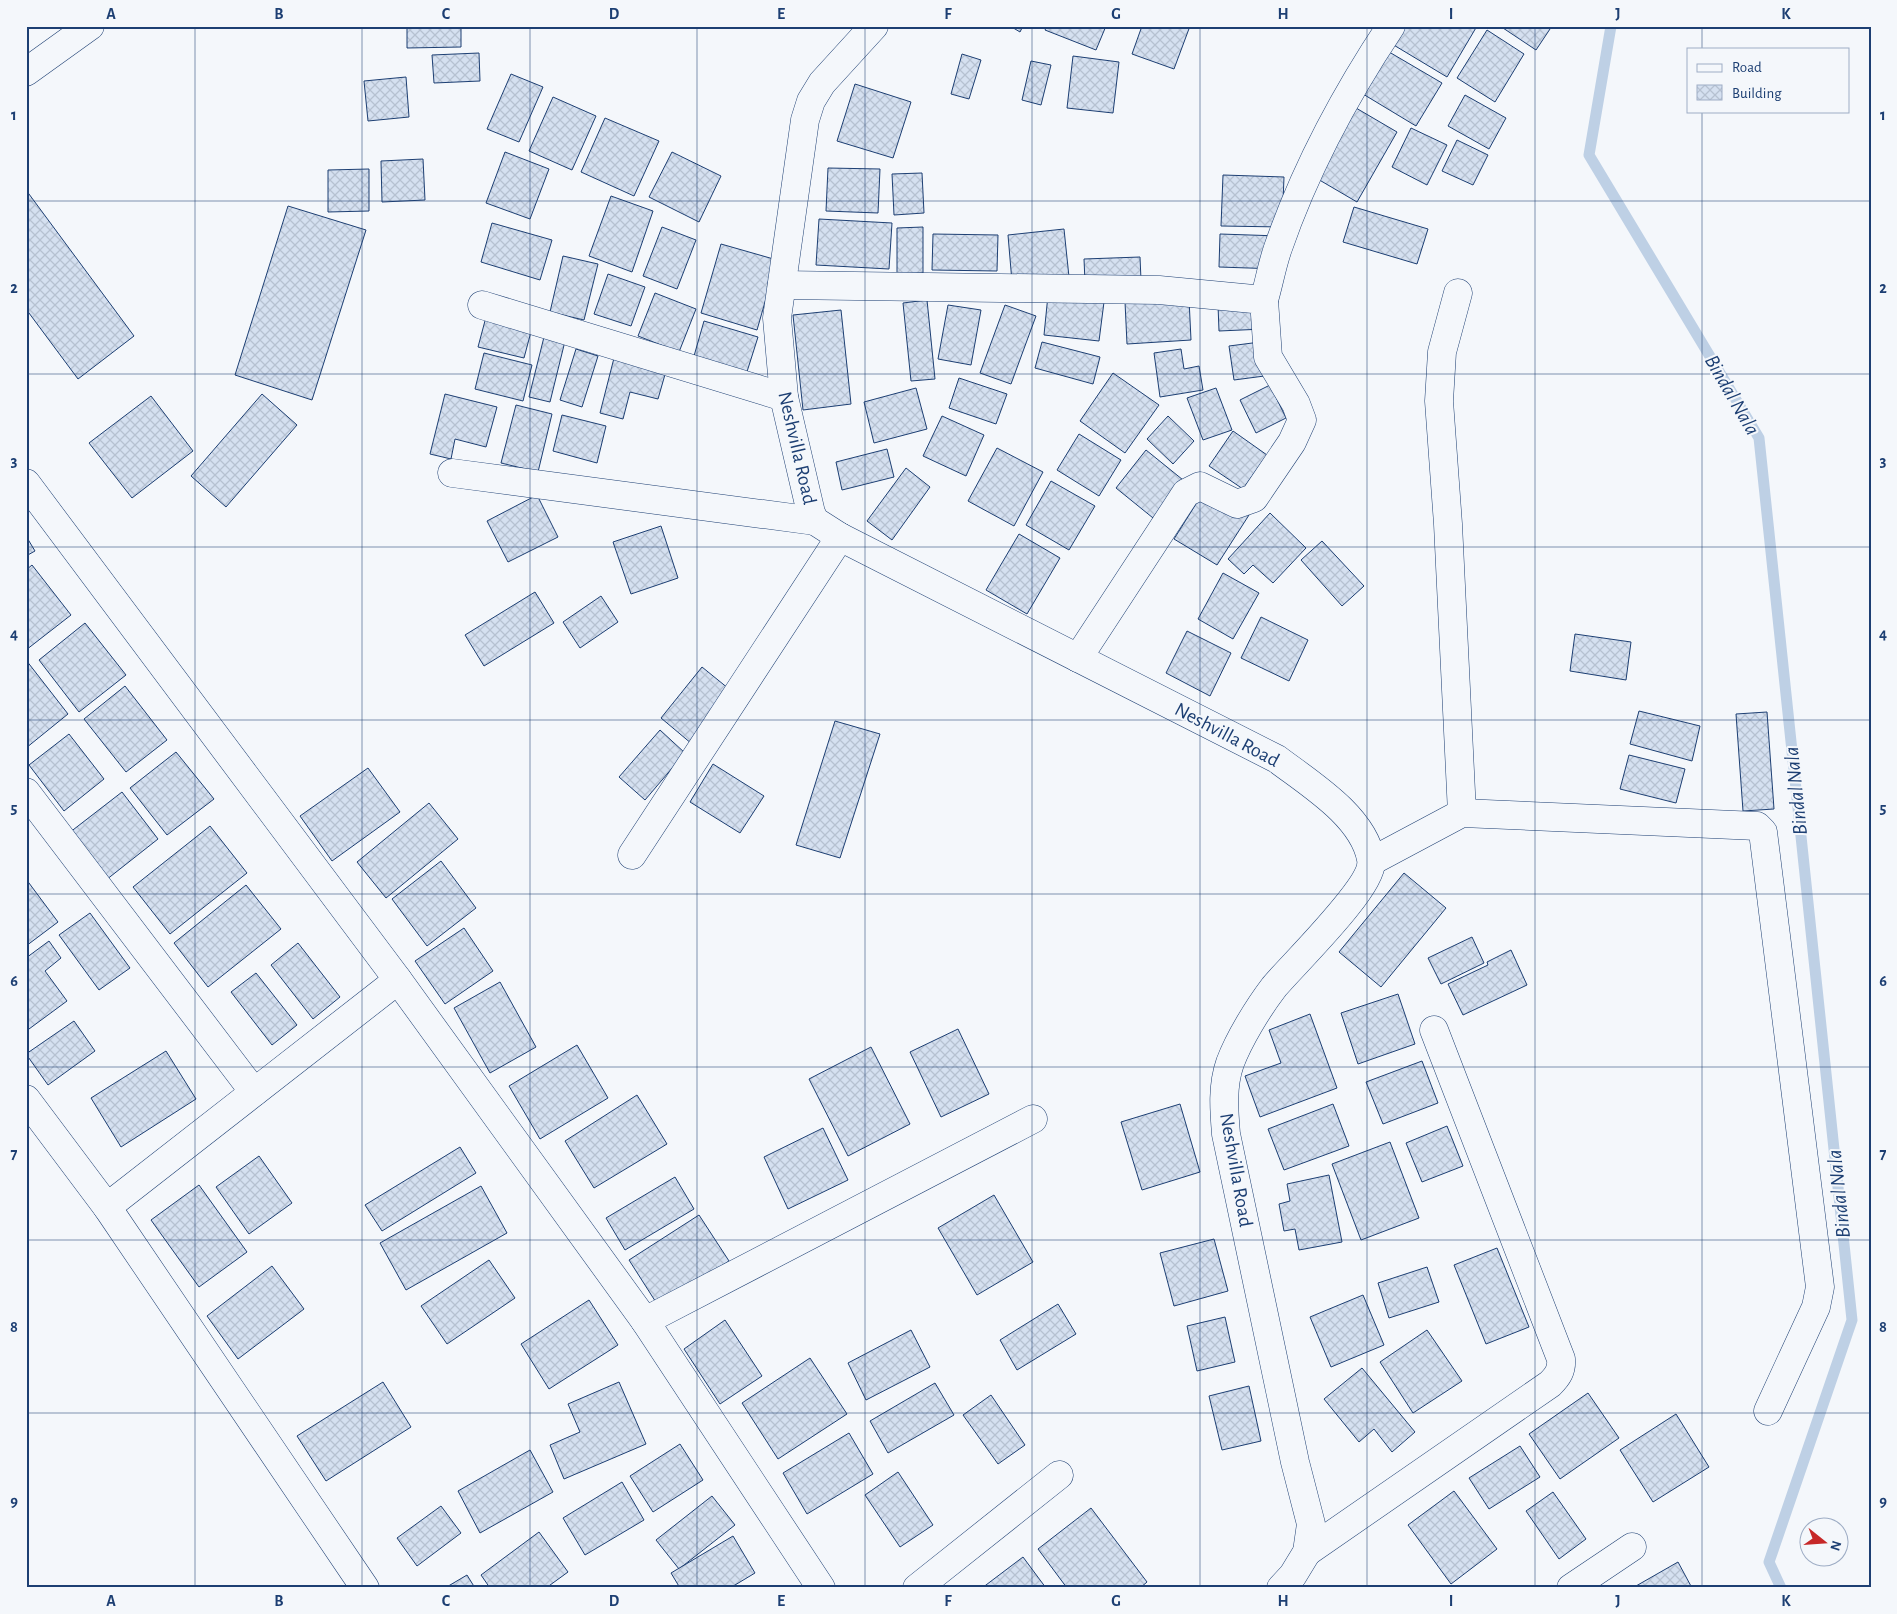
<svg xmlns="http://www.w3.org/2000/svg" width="1897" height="1614" font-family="'Alegreya Sans',sans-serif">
  <defs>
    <pattern id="building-cross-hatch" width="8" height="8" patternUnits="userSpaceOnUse" patternTransform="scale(1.25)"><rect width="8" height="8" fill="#d5e0f0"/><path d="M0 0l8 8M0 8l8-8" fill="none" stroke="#b6c1d1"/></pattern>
  </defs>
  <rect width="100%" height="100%" fill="#f4f7fb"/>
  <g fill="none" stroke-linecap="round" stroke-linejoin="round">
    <path stroke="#bed0e5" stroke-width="11" d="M 1611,26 L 1589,155 L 1759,438 L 1852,1320 L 1769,1562 L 1781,1588"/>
  </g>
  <g fill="url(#building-cross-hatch)" stroke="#1d3f73">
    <path d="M 407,26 L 461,26 L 461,47 L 407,48 Z"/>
    <path d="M 1010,26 L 1023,26 L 1020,32 Z"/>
    <path d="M 1047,26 L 1106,26 L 1096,50 L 1045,30 Z"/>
    <path d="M 1142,26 L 1190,26 L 1174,69 L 1132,54 Z"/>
    <path d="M 1403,26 L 1477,26 L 1447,77 L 1392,44 Z"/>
    <path d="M 1500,26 L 1552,26 L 1536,50 Z"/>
    <path d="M 1487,30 L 1524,54 L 1495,102 L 1457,78 Z"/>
    <path d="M 1384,49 L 1442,83 L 1416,126 L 1358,91 Z"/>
    <path d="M 479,53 L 480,81 L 434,83 L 432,55 Z"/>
    <path d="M 962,54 L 981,60 L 969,99 L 951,94 Z"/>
    <path d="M 1073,56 L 1119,62 L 1113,113 L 1067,108 Z"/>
    <path d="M 1031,61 L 1051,65 L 1041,105 L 1022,100 Z"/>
    <path d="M 511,74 L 543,87 L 519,142 L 487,129 Z"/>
    <path d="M 406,77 L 409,117 L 368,121 L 364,81 Z"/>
    <path d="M 855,84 L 911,102 L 893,158 L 837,141 Z"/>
    <path d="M 1465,95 L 1506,118 L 1489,149 L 1448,126 Z"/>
    <path d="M 553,97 L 596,116 L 572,170 L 529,151 Z"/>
    <path d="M 1356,108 L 1397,132 L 1357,202 L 1316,178 Z"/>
    <path d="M 605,118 L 659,141 L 634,196 L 581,172 Z"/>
    <path d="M 1411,128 L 1447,145 L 1427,185 L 1392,167 Z"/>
    <path d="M 1457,140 L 1488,155 L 1473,185 L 1442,171 Z"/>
    <path d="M 505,152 L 549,169 L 530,219 L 486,203 Z"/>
    <path d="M 672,152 L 721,176 L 699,222 L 649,197 Z"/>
    <path d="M 423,159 L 425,200 L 382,202 L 381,161 Z"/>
    <path d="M 828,168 L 880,169 L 878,213 L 826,211 Z"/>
    <path d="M 369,169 L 369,211 L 328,212 L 328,170 Z"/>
    <path d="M 922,173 L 924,213 L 894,215 L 892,174 Z"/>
    <path d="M 1223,175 L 1284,177 L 1282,227 L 1221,226 Z"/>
    <path d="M 26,190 L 134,336 L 78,379 L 26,309 Z"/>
    <path d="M 611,196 L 653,211 L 632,272 L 589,256 Z"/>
    <path d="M 288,206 L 366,230 L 312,400 L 235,375 Z"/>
    <path d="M 1354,207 L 1428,229 L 1417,264 L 1343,242 Z"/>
    <path d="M 819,219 L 892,223 L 889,269 L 816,265 Z"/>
    <path d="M 492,223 L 552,240 L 540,280 L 481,262 Z"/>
    <path d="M 662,227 L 696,240 L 677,289 L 643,276 Z"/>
    <path d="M 923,227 L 923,273 L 897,274 L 897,228 Z"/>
    <path d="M 1064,229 L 1069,277 L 1012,282 L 1008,235 Z"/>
    <path d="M 933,234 L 998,235 L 997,271 L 932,270 Z"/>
    <path d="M 1220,234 L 1279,236 L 1278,269 L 1219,267 Z"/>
    <path d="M 721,244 L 777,260 L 757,330 L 701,313 Z"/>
    <path d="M 563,256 L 598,264 L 584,320 L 550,312 Z"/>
    <path d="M 1140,257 L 1141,280 L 1085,282 L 1084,259 Z"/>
    <path d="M 608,274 L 645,287 L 631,326 L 594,314 Z"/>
    <path d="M 655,293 L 696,309 L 679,352 L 638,336 Z"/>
    <path d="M 1048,295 L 1104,302 L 1099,341 L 1044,335 Z"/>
    <path d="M 1189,299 L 1191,340 L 1127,344 L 1125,302 Z"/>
    <path d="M 927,300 L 935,379 L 911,381 L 903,303 Z"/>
    <path d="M 1263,303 L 1264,329 L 1219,331 L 1218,305 Z"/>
    <path d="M 948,305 L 981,310 L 971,365 L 938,359 Z"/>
    <path d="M 1005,305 L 1036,316 L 1011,384 L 980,373 Z"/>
    <path d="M 841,310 L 851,404 L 803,410 L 793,315 Z"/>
    <path d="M 486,317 L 532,328 L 524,358 L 478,347 Z"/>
    <path d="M 704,321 L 758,337 L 745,378 L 692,363 Z"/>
    <path d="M 545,333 L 566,337 L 550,402 L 529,397 Z"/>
    <path d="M 1268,341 L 1272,375 L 1234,380 L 1229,346 Z"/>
    <path d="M 1042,342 L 1100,357 L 1093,384 L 1035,368 Z"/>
    <path d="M 576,349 L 598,356 L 582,407 L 560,400 Z"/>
    <path d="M 1181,349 L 1184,369 L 1199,366 L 1203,390 L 1160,397 L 1154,353 Z"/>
    <path d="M 484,353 L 532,365 L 523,401 L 475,389 Z"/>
    <path d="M 614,358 L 666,371 L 658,399 L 630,392 L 623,419 L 600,413 Z"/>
    <path d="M 1113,373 L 1159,405 L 1125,453 L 1080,421 Z"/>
    <path d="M 959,378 L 1007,394 L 996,424 L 949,408 Z"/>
    <path d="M 1270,385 L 1286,418 L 1256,433 L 1240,400 Z"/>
    <path d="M 916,388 L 927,429 L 874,443 L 864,402 Z"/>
    <path d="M 1216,388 L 1232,430 L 1203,440 L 1187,398 Z"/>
    <path d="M 262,394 L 297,425 L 226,507 L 191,476 Z"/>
    <path d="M 445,394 L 497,407 L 486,447 L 455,439 L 451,459 L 430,454 Z"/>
    <path d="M 151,396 L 193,451 L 132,498 L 89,443 Z"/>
    <path d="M 516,405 L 552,414 L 538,472 L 501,463 Z"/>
    <path d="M 562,415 L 606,426 L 597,463 L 553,451 Z"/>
    <path d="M 942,416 L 984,435 L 966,476 L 923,456 Z"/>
    <path d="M 1168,416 L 1194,441 L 1173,464 L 1147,439 Z"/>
    <path d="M 1233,431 L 1267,455 L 1243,489 L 1209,466 Z"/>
    <path d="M 1079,434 L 1121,460 L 1099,496 L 1057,470 Z"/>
    <path d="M 997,448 L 1043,472 L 1014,526 L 968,501 Z"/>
    <path d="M 887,449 L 894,477 L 842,490 L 836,462 Z"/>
    <path d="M 1146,450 L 1188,484 L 1158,522 L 1116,488 Z"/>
    <path d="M 906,468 L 930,487 L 892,540 L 867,521 Z"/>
    <path d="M 1051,481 L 1095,506 L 1069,550 L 1026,525 Z"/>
    <path d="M 1206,488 L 1249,515 L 1217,565 L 1174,539 Z"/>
    <path d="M 537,495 L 558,537 L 508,562 L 487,521 Z"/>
    <path d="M 1270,513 L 1306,548 L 1273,583 L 1253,565 L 1244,574 L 1228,559 Z"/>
    <path d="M 661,526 L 678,578 L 631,594 L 613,542 Z"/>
    <path d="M 1019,534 L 1060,558 L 1027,614 L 986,590 Z"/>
    <path d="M 26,536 L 35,551 L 26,556 Z"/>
    <path d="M 1322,541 L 1364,586 L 1342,606 L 1301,560 Z"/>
    <path d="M 32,565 L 71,615 L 26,650 L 26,570 Z"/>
    <path d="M 1223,573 L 1259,593 L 1233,639 L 1198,619 Z"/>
    <path d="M 535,592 L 554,623 L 484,666 L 465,635 Z"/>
    <path d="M 601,596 L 618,622 L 580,648 L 563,622 Z"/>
    <path d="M 1261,617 L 1308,640 L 1289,681 L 1241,658 Z"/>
    <path d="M 85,623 L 126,675 L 79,712 L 39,660 Z"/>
    <path d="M 1187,631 L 1231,653 L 1210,696 L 1166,673 Z"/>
    <path d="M 1575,634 L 1631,642 L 1626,680 L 1570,671 Z"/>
    <path d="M 26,660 L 68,714 L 26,748 Z"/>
    <path d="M 702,667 L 734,693 L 692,744 L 661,718 Z"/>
    <path d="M 125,686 L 167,740 L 126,772 L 84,719 Z"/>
    <path d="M 1639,711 L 1700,726 L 1692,761 L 1630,744 Z"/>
    <path d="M 1767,712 L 1774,809 L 1743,811 L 1736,714 Z"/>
    <path d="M 835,721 L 880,734 L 840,858 L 796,845 Z"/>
    <path d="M 660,730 L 685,753 L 645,800 L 619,777 Z"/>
    <path d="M 69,734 L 104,779 L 64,811 L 29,765 Z"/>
    <path d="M 176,752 L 214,799 L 167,835 L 130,788 Z"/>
    <path d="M 1629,755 L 1685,769 L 1676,803 L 1620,789 Z"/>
    <path d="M 713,764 L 764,796 L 740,833 L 690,802 Z"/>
    <path d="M 368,768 L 400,812 L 332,861 L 300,816 Z"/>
    <path d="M 122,792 L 158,839 L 106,880 L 69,833 Z"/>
    <path d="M 429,803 L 458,839 L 386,898 L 357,862 Z"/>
    <path d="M 210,826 L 247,873 L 170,934 L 133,887 Z"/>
    <path d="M 441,861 L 476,908 L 427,946 L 392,899 Z"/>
    <path d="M 1404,873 L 1446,908 L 1381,987 L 1339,952 Z"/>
    <path d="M 26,879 L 58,922 L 26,946 Z"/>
    <path d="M 246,885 L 281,929 L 208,987 L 174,943 Z"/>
    <path d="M 90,913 L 130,968 L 99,990 L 59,935 Z"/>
    <path d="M 464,928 L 493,971 L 445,1004 L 415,961 Z"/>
    <path d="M 1472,937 L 1484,963 L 1441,984 L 1428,958 Z"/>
    <path d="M 49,941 L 61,958 L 45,971 L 67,1001 L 29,1029 L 26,1026 L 26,958 Z"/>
    <path d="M 298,943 L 340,997 L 313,1019 L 271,965 Z"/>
    <path d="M 1511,950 L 1527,985 L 1463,1015 L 1448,984 L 1488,965 L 1487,962 Z"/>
    <path d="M 256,973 L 297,1025 L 272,1045 L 231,992 Z"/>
    <path d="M 500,982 L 536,1047 L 490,1073 L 454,1008 Z"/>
    <path d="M 1398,994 L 1415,1044 L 1358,1064 L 1341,1013 Z"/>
    <path d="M 1310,1014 L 1337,1088 L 1260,1117 L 1245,1076 L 1281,1063 L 1269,1030 Z"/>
    <path d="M 74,1021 L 95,1051 L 48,1085 L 26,1054 Z"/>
    <path d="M 958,1029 L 989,1094 L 941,1117 L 910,1052 Z"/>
    <path d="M 577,1045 L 608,1098 L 540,1139 L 509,1086 Z"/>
    <path d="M 871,1047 L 910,1124 L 848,1156 L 809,1079 Z"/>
    <path d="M 166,1051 L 196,1099 L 121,1147 L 91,1098 Z"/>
    <path d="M 1422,1061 L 1438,1103 L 1383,1124 L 1366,1082 Z"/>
    <path d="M 637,1095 L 667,1144 L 594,1188 L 565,1141 Z"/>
    <path d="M 1180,1104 L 1200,1172 L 1142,1190 L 1121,1122 Z"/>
    <path d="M 1333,1104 L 1349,1146 L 1284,1170 L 1268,1129 Z"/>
    <path d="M 1447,1126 L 1463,1166 L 1422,1182 L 1406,1143 Z"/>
    <path d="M 823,1128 L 848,1180 L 788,1209 L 764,1157 Z"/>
    <path d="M 1390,1142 L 1419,1218 L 1361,1240 L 1332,1164 Z"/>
    <path d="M 460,1147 L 476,1173 L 382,1231 L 365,1205 Z"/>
    <path d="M 259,1156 L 292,1203 L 249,1234 L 216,1187 Z"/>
    <path d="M 1329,1175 L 1342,1242 L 1299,1250 L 1295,1229 L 1284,1231 L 1279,1204 L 1290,1201 L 1287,1184 Z"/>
    <path d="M 675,1177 L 694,1209 L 625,1250 L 606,1218 Z"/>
    <path d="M 199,1185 L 247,1252 L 199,1287 L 151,1220 Z"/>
    <path d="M 481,1186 L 507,1233 L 406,1290 L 380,1243 Z"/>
    <path d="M 994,1195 L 1033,1262 L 977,1295 L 938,1228 Z"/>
    <path d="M 699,1215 L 729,1261 L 659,1307 L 629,1260 Z"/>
    <path d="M 1214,1239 L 1228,1291 L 1174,1306 L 1160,1253 Z"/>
    <path d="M 1497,1248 L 1529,1327 L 1486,1344 L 1454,1265 Z"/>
    <path d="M 489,1260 L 515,1298 L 447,1344 L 421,1306 Z"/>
    <path d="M 272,1266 L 304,1309 L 238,1359 L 207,1316 Z"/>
    <path d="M 1427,1267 L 1439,1302 L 1389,1318 L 1378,1283 Z"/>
    <path d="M 1363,1295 L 1384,1345 L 1331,1367 L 1310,1317 Z"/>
    <path d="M 589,1300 L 618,1345 L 549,1389 L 521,1344 Z"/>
    <path d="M 1058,1304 L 1076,1334 L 1017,1370 L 1000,1340 Z"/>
    <path d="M 1225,1317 L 1235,1362 L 1197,1371 L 1187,1326 Z"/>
    <path d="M 725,1320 L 762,1376 L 720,1404 L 684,1349 Z"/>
    <path d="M 911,1330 L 930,1367 L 866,1400 L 848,1363 Z"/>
    <path d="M 1427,1330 L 1462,1381 L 1413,1413 L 1380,1362 Z"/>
    <path d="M 810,1358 L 847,1414 L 778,1459 L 742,1403 Z"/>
    <path d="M 1362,1368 L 1415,1432 L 1392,1452 L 1374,1429 L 1359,1442 L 1324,1399 Z"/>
    <path d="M 383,1382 L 411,1427 L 326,1481 L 297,1436 Z"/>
    <path d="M 619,1382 L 646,1444 L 564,1479 L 550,1445 L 580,1432 L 568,1404 Z"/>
    <path d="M 935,1383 L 954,1415 L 888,1453 L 870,1421 Z"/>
    <path d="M 1249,1386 L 1261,1441 L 1222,1450 L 1209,1396 Z"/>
    <path d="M 1588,1393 L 1619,1438 L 1560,1479 L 1529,1434 Z"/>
    <path d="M 991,1395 L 1025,1445 L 998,1464 L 963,1415 Z"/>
    <path d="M 1676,1414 L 1709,1467 L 1653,1502 L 1620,1450 Z"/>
    <path d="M 849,1433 L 873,1474 L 807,1514 L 783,1473 Z"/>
    <path d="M 680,1444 L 703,1480 L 653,1512 L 630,1476 Z"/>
    <path d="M 1520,1446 L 1540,1477 L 1489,1509 L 1469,1478 Z"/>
    <path d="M 530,1450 L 553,1492 L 480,1533 L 458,1491 Z"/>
    <path d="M 898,1472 L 933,1525 L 900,1547 L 865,1495 Z"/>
    <path d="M 622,1482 L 644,1520 L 585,1555 L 563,1518 Z"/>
    <path d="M 1454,1491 L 1497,1549 L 1451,1584 L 1408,1525 Z"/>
    <path d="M 1553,1492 L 1586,1539 L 1559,1559 L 1526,1511 Z"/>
    <path d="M 712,1496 L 735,1525 L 679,1569 L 656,1540 Z"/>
    <path d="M 441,1506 L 461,1533 L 417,1566 L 397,1538 Z"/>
    <path d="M 1091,1508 L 1147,1582 L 1140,1588 L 1067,1588 L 1038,1549 Z"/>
    <path d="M 539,1532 L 568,1572 L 546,1588 L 490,1588 L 481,1575 Z"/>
    <path d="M 733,1536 L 755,1573 L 730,1588 L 680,1588 L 671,1573 Z"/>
    <path d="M 1023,1557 L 1046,1588 L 982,1588 Z"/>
    <path d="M 1678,1562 L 1692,1588 L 1636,1588 L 1636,1586 Z"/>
    <path d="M 467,1575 L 475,1588 L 445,1588 Z"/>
  </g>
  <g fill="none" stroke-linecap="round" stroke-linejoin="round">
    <defs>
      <g id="minor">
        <path d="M 26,72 L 90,26"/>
        <path d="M 782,285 L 1159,290 L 1264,300 L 1268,357 L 1296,404 L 1302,420 L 1292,442 L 1254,498 L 1237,504 L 1200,486 L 1186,493 L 1078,658"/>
        <path d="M 1458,293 L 1442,352 L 1439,401 L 1448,524 L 1462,813"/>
        <path d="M 1264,300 C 1269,283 1272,265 1278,248 C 1305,170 1345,95 1391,26"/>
        <path d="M 482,305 L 784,397"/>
        <path d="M 452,473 L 815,521"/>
        <path d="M 26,483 L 398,980 L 645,1321 L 821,1588"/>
        <path d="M 26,792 L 254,1092"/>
        <path d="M 632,855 L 840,537"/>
        <path d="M 1372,861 L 1462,813 L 1757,826 L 1763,832 L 1820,1287 L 1816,1307 L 1768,1411"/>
        <path d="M 26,1099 L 107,1207 L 398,980"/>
        <path d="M 107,1207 L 365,1588"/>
        <path d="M 645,1321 L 1033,1119"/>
        <path d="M 1307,1552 L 1550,1384 C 1558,1376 1562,1370 1561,1359 L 1434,1030"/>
        <path d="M 917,1588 L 1059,1475"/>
        <path d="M 1571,1588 L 1632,1547"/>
      </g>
      <path id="tertiary" d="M 874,26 L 822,83 L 811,101 L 805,120 L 777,318 L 784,397 L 811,513 L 815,521 L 840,537 L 1277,759 C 1310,784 1363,816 1371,859 C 1376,885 1292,965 1274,987 C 1258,1008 1239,1039 1230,1063 C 1222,1086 1224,1110 1226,1134 L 1295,1462 L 1311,1524 L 1307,1552 L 1293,1575 L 1281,1588"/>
    </defs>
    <use href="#minor" stroke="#1d3f73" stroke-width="29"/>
    <use href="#tertiary" stroke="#1d3f73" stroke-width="29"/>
    <use href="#minor" stroke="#f4f7fb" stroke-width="28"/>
    <use href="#tertiary" stroke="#f4f7fb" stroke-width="28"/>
  </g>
  <path fill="none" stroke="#1d3f73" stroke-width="1" stroke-opacity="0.55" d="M 195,26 L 195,1588M 362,26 L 362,1588M 530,26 L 530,1588M 697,26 L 697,1588M 865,26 L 865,1588M 1032,26 L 1032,1588M 1200,26 L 1200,1588M 1367,26 L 1367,1588M 1535,26 L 1535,1588M 1702,26 L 1702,49M 1702,111 L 1702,1588M 26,201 L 1871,201M 26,374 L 1871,374M 26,547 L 1871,547M 26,720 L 1871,720M 26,894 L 1871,894M 26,1067 L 1871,1067M 26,1240 L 1871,1240M 26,1413 L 1871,1413"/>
  <g text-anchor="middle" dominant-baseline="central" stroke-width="4" stroke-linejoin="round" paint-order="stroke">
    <g font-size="20" fill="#1d3f73" stroke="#f4f7fb">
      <text transform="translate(797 448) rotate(77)">Neshvilla Road</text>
      <text transform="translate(1227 735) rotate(28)">Neshvilla Road</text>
      <text transform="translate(1236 1170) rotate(80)">Neshvilla Road</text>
    </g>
    <g font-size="21" font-style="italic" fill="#1d3f73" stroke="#f4f7fb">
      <text transform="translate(1732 395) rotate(60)">Bindal Nala</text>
      <text transform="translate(1796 791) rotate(-96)">Bindal Nala</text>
      <text transform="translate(1839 1194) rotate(-96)">Bindal Nala</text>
    </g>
  </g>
  <rect width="1897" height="1614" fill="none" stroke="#f4f7fb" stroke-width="55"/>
  <rect x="1687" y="48" width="162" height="65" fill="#f4f7fb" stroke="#9eadc5"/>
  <rect x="1697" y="64" width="25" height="8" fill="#f4f7fb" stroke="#9eadc5"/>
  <text x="1732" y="72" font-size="15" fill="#1d3f73">Road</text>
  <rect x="1697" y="85" width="25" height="15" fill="url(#building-cross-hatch)" stroke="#9eadc5"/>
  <text x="1732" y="98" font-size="15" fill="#1d3f73">Building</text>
  <g transform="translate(1824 1542) rotate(107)"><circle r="24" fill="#f4f7fb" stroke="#9eadc5"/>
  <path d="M0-4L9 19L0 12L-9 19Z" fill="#c62828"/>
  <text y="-8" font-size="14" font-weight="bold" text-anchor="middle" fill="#1d3f73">N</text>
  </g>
  <rect x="28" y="28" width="1842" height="1558" fill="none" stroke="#1d3f73" stroke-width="2"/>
  <g font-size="16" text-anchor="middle" font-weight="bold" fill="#1d3f73">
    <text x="111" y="19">A</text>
    <text x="279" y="19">B</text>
    <text x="446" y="19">C</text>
    <text x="614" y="19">D</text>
    <text x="781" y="19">E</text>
    <text x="948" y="19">F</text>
    <text x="1116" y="19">G</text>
    <text x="1283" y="19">H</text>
    <text x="1451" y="19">I</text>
    <text x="1618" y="19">J</text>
    <text x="1786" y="19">K</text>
    <text x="14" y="120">1</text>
    <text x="1883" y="120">1</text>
    <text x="14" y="293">2</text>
    <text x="1883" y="293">2</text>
    <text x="14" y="466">3</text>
    <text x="1883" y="466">3</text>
    <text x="14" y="639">4</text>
    <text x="1883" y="639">4</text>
    <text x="14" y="813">5</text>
    <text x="1883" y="813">5</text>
    <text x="14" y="986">6</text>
    <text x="1883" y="986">6</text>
    <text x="14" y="1159">7</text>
    <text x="1883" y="1159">7</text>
    <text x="14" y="1332">8</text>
    <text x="1883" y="1332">8</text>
    <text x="14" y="1506">9</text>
    <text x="1883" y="1506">9</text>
    <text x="111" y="1606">A</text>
    <text x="279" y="1606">B</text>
    <text x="446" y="1606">C</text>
    <text x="614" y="1606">D</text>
    <text x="781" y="1606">E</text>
    <text x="948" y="1606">F</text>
    <text x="1116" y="1606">G</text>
    <text x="1283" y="1606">H</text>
    <text x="1451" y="1606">I</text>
    <text x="1618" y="1606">J</text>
    <text x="1786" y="1606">K</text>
  </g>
</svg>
